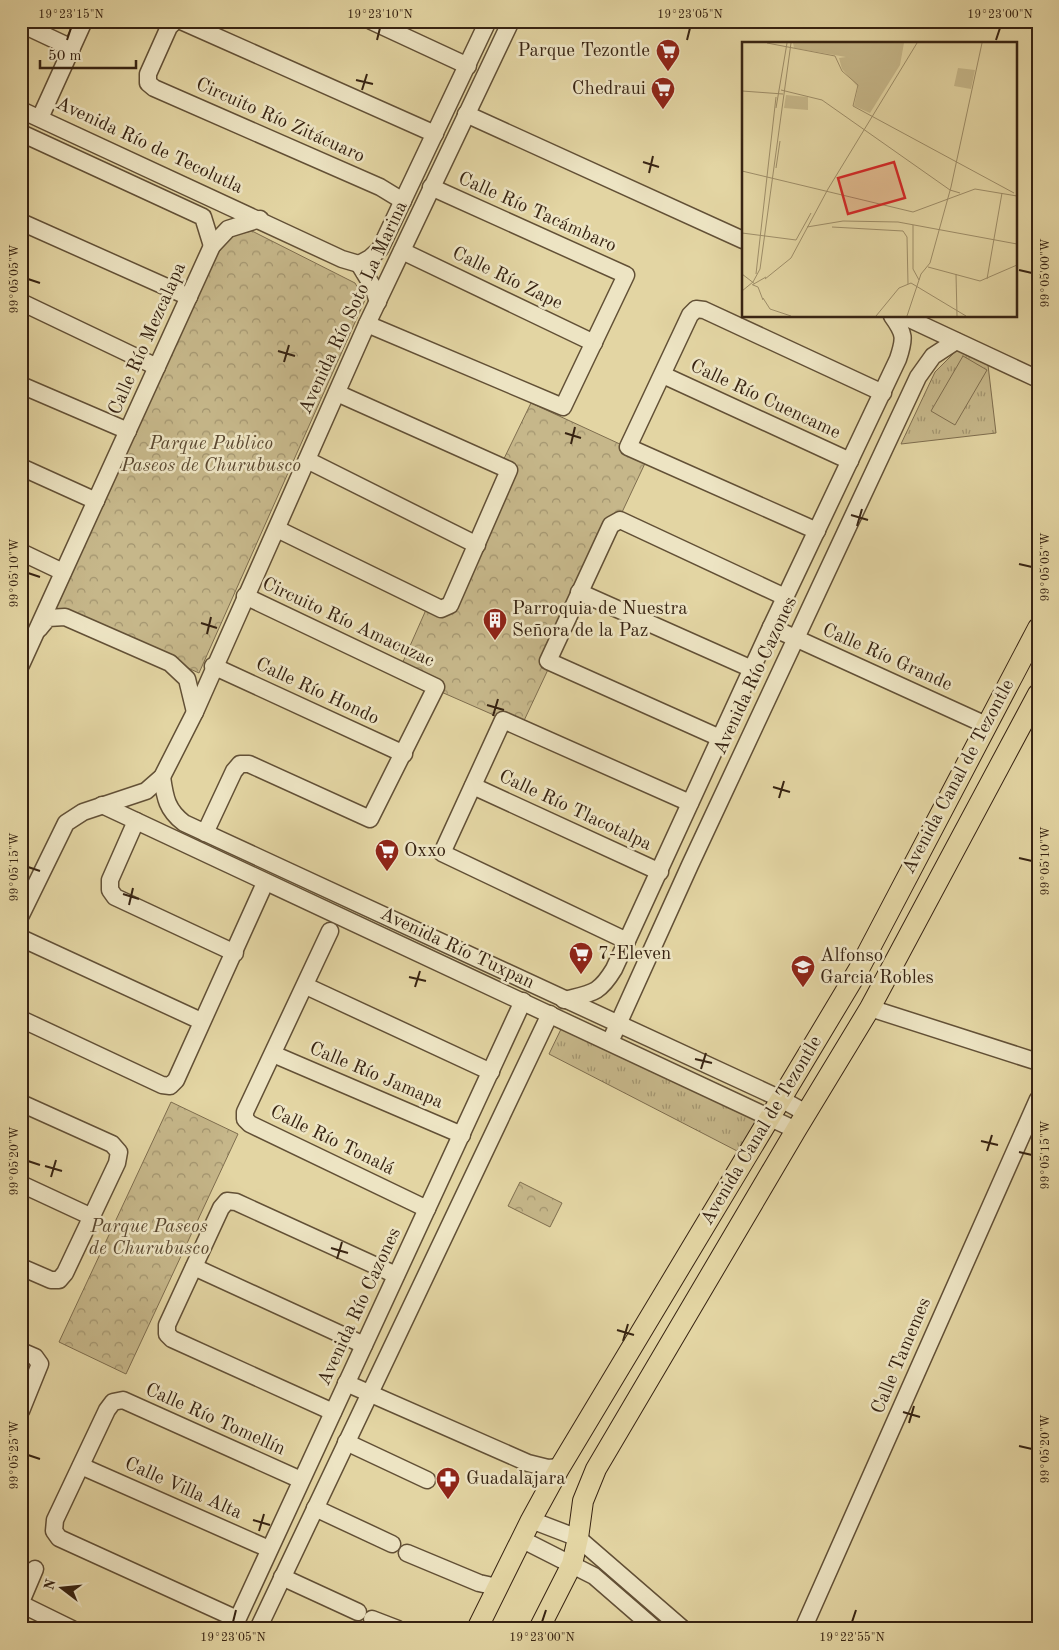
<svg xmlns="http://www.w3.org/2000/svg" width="1059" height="1650" font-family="'Old Standard TT',serif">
  <defs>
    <pattern id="grass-tufts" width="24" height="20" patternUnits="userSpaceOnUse" patternTransform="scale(1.25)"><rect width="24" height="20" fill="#c6b78a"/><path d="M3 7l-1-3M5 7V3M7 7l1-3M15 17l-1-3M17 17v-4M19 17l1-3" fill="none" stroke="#a2946f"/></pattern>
    <pattern id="forest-crowns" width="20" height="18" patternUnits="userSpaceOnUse" patternTransform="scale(1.25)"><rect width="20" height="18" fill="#c6b78a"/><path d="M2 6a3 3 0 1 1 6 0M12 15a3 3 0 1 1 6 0" fill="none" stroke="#a2946f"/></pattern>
  </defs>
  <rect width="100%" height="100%" fill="#e3d5a3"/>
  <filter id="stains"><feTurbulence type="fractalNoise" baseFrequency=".004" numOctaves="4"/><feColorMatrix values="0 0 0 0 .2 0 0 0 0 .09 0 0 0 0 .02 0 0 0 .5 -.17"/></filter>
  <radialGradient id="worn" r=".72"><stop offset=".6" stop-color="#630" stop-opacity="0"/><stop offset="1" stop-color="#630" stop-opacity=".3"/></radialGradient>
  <g fill="url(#grass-tufts)" stroke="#7e6d4e">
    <path d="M 957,350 L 988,365 L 996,433 L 901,444 L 935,372 Z"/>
    <path d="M 563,1025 L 764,1116 L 741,1153 L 549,1054 Z"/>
  </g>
  <g fill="url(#forest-crowns)" stroke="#7e6d4e">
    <path d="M 252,231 L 355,283 L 365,300 L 199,673 L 56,609 L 216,251 L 227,237 Z"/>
    <path d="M 531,403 L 648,457 L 521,727 L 398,673 L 429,603 L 442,610 L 503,477 L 497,473 Z"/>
    <path d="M 171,1102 L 238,1134 L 126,1374 L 59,1342 Z"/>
    <path d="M 520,1182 L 562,1203 L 550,1227 L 508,1206 Z"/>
  </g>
  <path fill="#c6b78a" stroke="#7e6d4e" d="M 963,356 L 987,370 L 955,425 L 931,411 Z"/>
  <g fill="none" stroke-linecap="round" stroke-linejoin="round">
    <defs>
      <g id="minor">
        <path d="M 175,21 L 169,27 L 148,74 L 148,83 L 154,88 L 380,187 L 403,201"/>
        <path d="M 181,21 L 435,134"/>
        <path d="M 371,21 L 468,66"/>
        <path d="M 21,24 L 72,48"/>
        <path d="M 21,110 L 342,259 L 359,264"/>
        <path d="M 466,114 L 743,240"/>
        <path d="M 40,118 L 84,21"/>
        <path d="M 21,133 L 203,217 L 212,246"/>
        <path d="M 21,222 L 189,297"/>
        <path d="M 402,251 L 594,343"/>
        <path d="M 359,264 L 370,258 L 380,249 L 488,21"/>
        <path d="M 359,264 L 373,287 L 378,302"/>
        <path d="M 21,302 L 157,367"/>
        <path d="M 903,316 L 1038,379"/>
        <path d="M 367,324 L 563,407 L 626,275 L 431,187"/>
        <path d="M 663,375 L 850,461"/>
        <path d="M 21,385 L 128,431"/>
        <path d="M 307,460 L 477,545"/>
        <path d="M 21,467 L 96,501"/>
        <path d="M 277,529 L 441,609 L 450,605 L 509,470 L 337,393"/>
        <path d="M 817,531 L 628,447 L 690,315 L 696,309 L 704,310 L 883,393"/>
        <path d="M 21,552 L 63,572"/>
        <path d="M 579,592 L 752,669"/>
        <path d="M 771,627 L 986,725"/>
        <path d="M 39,629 L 48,618 L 65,617 L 170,663 L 187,679 L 195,712"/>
        <path d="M 21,665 L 212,246 L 228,229 L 260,219"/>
        <path d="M 213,666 L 404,754"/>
        <path d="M 720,738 L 548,661 L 611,525 L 620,520 L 785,597"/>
        <path d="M 162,777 C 165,798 167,810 184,823 L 781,1099 L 806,1113"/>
        <path d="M 473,786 L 660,872"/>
        <path d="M 102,805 L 796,1130"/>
        <path d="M 136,821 L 110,880 L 110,890 L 115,897 L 235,953"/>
        <path d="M 205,833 L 234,771 L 240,764 L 249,764 L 370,819 L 436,687 L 245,596"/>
        <path d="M 21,915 L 66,823 L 83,812 L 146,791 L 162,777 L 195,712 L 367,324 L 511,21"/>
        <path d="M 330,931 L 245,1112 L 245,1119 L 250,1124 L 427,1209"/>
        <path d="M 21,938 L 201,1021"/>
        <path d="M 627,941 L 442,853 L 503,720 L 690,803"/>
        <path d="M 306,986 L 491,1072"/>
        <path d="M 564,1000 C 592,993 599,994 614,969 L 771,627 L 898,359 C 905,338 905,334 892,316"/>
        <path d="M 870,1008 L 1038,1062"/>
        <path d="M 21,1019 L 162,1085 L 170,1086 L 176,1080 L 265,883"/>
        <path d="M 610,1042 L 690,865 L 918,377 L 933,356 L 956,341"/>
        <path d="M 273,1054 L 462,1135"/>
        <path d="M 21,1103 L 112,1144 L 119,1152 L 117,1163 L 65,1273 L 59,1280 L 51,1280 L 21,1267"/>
        <path d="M 21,1184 L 92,1217"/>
        <path d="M 194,1267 L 364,1345"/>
        <path d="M 21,1351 L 35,1357 L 40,1364 L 21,1411"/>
        <path d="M 346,1383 L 528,1463 L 548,1468 L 560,1467"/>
        <path d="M 333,1412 L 172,1339 L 167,1334 L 167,1325 L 221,1208 L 227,1201 L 236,1202 L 396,1275"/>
        <path d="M 346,1442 L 427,1480"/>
        <path d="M 81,1466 L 269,1549"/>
        <path d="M 315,1508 L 392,1544"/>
        <path d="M 531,1520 L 578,1538 L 683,1629"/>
        <path d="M 521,1539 L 594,1576 L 655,1629"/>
        <path d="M 407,1553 L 479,1583 L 497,1587"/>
        <path d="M 282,1577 L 358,1612"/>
        <path d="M 21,1602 L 35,1569"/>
        <path d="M 21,1604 L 72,1629"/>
        <path d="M 237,1619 L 59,1538 L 54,1531 L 55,1520 L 107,1410 L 113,1402 L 123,1400 L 301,1480"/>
        <path d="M 372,1619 L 398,1629"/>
        <path d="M 233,1629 L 523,1001"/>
        <path d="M 258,1629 L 550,1014"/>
        <path d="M 803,1629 L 1038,1099"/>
      </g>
      <g id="major">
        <path d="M 477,1629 L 531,1520 L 560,1467 L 859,969 L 1038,628"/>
        <path d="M 539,1629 L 572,1564 L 578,1538 L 583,1501 L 596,1469 L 796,1130 L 870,1008 L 1038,694"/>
      </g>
    </defs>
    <use href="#minor" stroke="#625036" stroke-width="19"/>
    <use href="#major" stroke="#372312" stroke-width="22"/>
    <use href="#minor" stroke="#ede4c3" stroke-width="16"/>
    <use href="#major" stroke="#e3d5a3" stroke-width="20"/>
  </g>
  <path fill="none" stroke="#372312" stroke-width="2" d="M 67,40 L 71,28M 377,40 L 380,28M 687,40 L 690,28M 996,40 L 1000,28M 356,80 L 373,84M 362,90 L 367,74M 643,162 L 659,167M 649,173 L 653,156M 1019,270 L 1032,273M 28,279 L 40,283M 278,351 L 295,356M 284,362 L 289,345M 565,433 L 581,438M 571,444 L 575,427M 851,515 L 868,520M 857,526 L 862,509M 1019,564 L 1032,567M 28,573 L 40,577M 201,623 L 217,628M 207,634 L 211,617M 487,705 L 504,710M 493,716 L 498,699M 773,787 L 790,792M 779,798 L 784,781M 1019,858 L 1032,861M 28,867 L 40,871M 123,894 L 139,899M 129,905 L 133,888M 409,977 L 426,981M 415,987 L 420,971M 695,1059 L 712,1063M 701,1069 L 706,1053M 981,1141 L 998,1145M 987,1151 L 992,1135M 1019,1152 L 1032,1155M 28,1161 L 40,1165M 45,1166 L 62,1171M 51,1177 L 56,1160M 331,1248 L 348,1253M 337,1259 L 342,1242M 617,1330 L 634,1335M 623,1341 L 628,1324M 903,1412 L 920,1417M 909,1423 L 914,1406M 1019,1446 L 1032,1449M 28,1455 L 40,1459M 253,1520 L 270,1525M 259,1531 L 264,1514M 233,1622 L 236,1610M 542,1622 L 546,1610M 852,1622 L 856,1610"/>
  <defs>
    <symbol id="supermarket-pin" viewBox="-11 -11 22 30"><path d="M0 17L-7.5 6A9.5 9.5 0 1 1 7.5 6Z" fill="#8f2418" stroke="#ede4c3"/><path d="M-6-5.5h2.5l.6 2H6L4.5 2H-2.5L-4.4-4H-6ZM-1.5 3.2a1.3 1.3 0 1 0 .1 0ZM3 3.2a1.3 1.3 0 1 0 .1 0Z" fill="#fff"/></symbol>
    <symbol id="building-pin" viewBox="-11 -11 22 30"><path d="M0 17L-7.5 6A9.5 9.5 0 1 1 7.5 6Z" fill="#8f2418" stroke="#ede4c3"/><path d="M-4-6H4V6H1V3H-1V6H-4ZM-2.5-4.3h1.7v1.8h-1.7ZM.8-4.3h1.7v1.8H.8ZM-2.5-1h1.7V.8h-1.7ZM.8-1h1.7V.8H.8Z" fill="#fff"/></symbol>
    <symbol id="school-pin" viewBox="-11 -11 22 30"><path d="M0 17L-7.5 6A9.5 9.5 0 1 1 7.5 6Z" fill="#8f2418" stroke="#ede4c3"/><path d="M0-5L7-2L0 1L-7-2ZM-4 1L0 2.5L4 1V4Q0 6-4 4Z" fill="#fff"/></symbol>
    <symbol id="pharmacy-pin" viewBox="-11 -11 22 30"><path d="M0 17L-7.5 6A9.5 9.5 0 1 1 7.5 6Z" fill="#8f2418" stroke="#ede4c3"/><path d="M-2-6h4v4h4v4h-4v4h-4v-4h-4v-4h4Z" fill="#fff"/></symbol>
  </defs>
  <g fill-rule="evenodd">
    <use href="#supermarket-pin" x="654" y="37" width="28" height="38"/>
    <use href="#supermarket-pin" x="649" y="75" width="28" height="38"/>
    <use href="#building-pin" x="481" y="606" width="28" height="38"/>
    <use href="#supermarket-pin" x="373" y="837" width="28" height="38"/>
    <use href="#supermarket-pin" x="567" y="940" width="28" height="38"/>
    <use href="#school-pin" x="789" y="953" width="28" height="38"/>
    <use href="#pharmacy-pin" x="434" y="1465" width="28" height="38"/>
  </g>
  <g text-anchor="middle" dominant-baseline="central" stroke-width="5" stroke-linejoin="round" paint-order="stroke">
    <g font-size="19" fill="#372312" stroke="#ede4c3" text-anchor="start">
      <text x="650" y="51" text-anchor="end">Parque Tezontle</text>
      <text x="646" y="89" text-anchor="end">Chedraui</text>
      <text x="512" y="609">Parroquia de Nuestra<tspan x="512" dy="22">Señora de la Paz</tspan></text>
      <text x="404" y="851">Oxxo</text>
      <text x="598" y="954">7-Eleven</text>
      <text x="820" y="956">Alfonso<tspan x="820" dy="22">Garcia Robles</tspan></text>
      <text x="466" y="1479">Guadalajara</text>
    </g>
    <g font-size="19" fill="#372312" stroke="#ede4c3">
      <text transform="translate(280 121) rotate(24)">Circuito Río Zitácuaro</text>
      <text transform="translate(149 146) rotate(25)">Avenida Río de Tecolutla</text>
      <text transform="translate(537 213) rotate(24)">Calle Río Tacámbaro</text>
      <text transform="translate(507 279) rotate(26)">Calle Río Zape</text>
      <text transform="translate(354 308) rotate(-65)">Avenida Río Soto La Marina</text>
      <text transform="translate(148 339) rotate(-66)">Calle Río Mezcalapa</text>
      <text transform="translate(765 400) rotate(25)">Calle Río Cuencame</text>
      <text transform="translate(348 623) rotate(25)">Circuito Río Amacuzac</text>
      <text transform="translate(887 658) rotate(24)">Calle Río Grande</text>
      <text transform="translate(756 676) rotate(-65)">Avenida Río Cazones</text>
      <text transform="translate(317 692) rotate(25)">Calle Río Hondo</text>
      <text transform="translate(959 777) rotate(-62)">Avenida Canal de Tezontle</text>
      <text transform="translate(575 811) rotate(25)">Calle Río Tlacotalpa</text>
      <text transform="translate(457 949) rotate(25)">Avenida Río Tuxpan</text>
      <text transform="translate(376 1076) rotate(23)">Calle Río Jamapa</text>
      <text transform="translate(762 1131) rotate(-59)">Avenida Canal de Tezontle</text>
      <text transform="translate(332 1141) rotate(26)">Calle Río Tonalá</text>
      <text transform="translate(360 1307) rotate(-65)">Avenida Río Cazones</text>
      <text transform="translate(902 1356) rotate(-67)">Calle Tamemes</text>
      <text transform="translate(215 1420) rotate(24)">Calle Río Tomellín</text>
      <text transform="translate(183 1489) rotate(24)">Calle Villa Alta</text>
    </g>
    <g font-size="19" font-style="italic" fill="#5b4830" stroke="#ede4c3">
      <text x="211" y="444">Parque Publico<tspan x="211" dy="22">Paseos de Churubusco</tspan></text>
      <text x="149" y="1227">Parque Paseos<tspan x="149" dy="22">de Churubusco</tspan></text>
    </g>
  </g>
  <g transform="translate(742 42)">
    <rect width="275" height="275" fill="#e3d5a3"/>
    <path d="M 44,53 L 66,55 L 66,68 L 42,66 Z" fill="#c6b78a"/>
    <path d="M 51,1 L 162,1 L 158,23 L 128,71 L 112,64 L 116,45 L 100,27 L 97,16 L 104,15 L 52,6 ZM 216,26 L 233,28 L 229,47 L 212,44 Z" fill="#c6b78a"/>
    <path fill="none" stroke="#9e8e69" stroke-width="1" d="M 25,1 L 93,14 L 100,29 L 116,43 L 111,64 L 272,151M 39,48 L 80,58 L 208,148 L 218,151M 0,49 L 41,52M 34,66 L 45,1M 34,126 L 38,99M 0,129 L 171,170 L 233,147 L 275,154M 171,183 L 171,227 L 177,238M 65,185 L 101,179 L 156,180 L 275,202M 90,185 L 161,189 L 165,195 L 166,242M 0,191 L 54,198M 54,198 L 69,171M 186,225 L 238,239 L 275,223M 0,232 L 13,242M 14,232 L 34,55M 214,232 L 215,274M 23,237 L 49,216 L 86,147 L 175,1M 245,237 L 260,151M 10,243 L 24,235M 11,243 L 16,245 L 21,258M 0,249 L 11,240 L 18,227 L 49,1M 21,256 L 28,267 L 49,274M 134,274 L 157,246 L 169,241 L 224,274M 165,274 L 179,232 L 188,221 L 209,145 L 240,1"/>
    <path fill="#d62828" fill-opacity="0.15" stroke="#d62828" stroke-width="2.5" d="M 152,120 L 163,156 L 106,172 L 96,136 Z"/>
    <rect width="275" height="275" fill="none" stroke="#372312" stroke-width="2.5"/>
  </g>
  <rect width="1059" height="1650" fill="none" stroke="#e3d5a3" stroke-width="55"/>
  <g transform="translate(62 1588) rotate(286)" stroke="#ede4c3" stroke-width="4" paint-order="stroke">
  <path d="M0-4L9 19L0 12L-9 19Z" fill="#372312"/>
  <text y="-8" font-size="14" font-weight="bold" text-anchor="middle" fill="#372312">N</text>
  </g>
  <path d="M40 60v8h96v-8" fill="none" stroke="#372312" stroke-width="2.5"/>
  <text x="48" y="60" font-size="15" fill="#372312" stroke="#ede4c3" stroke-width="4" paint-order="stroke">50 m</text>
  <rect x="28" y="28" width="1004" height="1594" fill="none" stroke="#372312" stroke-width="2"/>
  <g font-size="12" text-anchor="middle" fill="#372312">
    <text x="71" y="18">19°23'15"N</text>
    <text x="380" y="18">19°23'10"N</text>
    <text x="690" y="18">19°23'05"N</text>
    <text x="1000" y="18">19°23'00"N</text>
    <text transform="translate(1045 273) rotate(-90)" y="4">99°05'00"W</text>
    <text transform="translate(14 279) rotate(-90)" y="4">99°05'05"W</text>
    <text transform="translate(1045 567) rotate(-90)" y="4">99°05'05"W</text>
    <text transform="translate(14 573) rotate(-90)" y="4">99°05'10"W</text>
    <text transform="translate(1045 861) rotate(-90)" y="4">99°05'10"W</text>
    <text transform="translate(14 867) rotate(-90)" y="4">99°05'15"W</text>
    <text transform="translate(1045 1155) rotate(-90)" y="4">99°05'15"W</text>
    <text transform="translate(14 1161) rotate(-90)" y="4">99°05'20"W</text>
    <text transform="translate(1045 1449) rotate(-90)" y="4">99°05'20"W</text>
    <text transform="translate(14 1455) rotate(-90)" y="4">99°05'25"W</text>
    <text x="233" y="1641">19°23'05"N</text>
    <text x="542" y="1641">19°23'00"N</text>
    <text x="852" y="1641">19°22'55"N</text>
  </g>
  <rect width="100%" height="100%" filter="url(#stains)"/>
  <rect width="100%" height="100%" fill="url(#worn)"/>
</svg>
